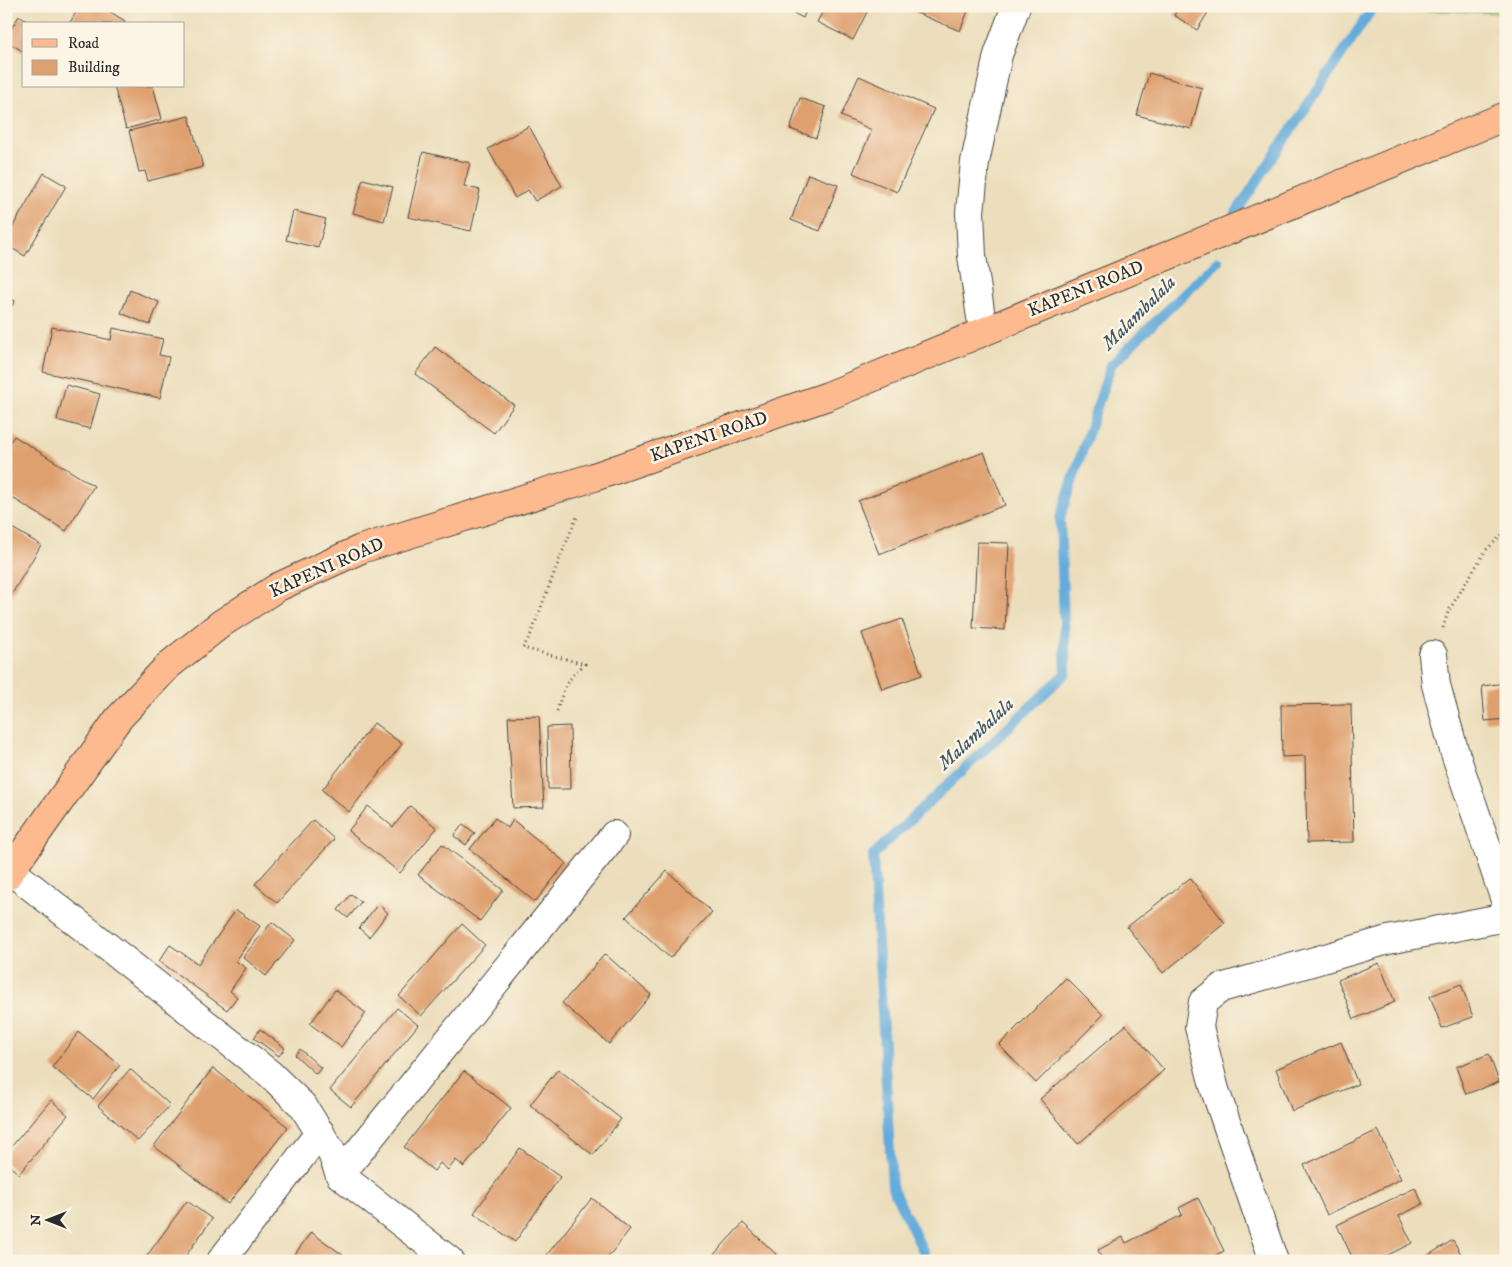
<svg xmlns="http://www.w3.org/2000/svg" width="1512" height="1267" font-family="'IM FELL DW Pica',serif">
  <rect width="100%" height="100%" fill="#fcf5e5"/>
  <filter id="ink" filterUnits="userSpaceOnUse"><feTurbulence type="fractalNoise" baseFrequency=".02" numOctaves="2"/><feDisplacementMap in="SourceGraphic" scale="10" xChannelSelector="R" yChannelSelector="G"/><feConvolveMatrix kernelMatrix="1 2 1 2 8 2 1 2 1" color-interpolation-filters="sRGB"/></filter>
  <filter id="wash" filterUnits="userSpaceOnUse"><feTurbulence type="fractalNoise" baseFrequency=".0096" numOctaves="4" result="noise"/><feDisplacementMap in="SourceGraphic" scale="20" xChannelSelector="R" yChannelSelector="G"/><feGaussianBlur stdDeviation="1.12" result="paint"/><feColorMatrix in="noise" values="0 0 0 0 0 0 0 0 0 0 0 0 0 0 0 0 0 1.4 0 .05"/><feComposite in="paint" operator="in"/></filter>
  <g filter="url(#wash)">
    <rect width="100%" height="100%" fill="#ecdebc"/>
    <path fill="#add681" stroke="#6c8056" d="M 1405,6 L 1506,6 L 1506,13 L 1403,10 Z"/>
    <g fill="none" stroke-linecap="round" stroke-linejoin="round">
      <g stroke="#64abda" stroke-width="10">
        <path d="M 1231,220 L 1374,6"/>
        <path d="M 928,1261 L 892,1187 L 873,855 L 1066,673 L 1060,518 L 1111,365 L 1218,261"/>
      </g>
    </g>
    <g id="blocks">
      <g fill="#dfa070">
        <path d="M 80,6 L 101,6 L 125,21 L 124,24 L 69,24 Z"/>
        <path d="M 780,6 L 808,6 L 803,18 Z"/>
        <path d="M 826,6 L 870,6 L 853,40 L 817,22 Z"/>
        <path d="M 900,6 L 970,6 L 960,31 Z"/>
        <path d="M 1180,6 L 1212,6 L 1197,30 L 1174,15 Z"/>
        <path d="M 19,16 L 31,24 L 24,24 L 24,52 L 6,41 L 6,37 Z"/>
        <path d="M 1149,73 L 1202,88 L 1191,129 L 1137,115 Z"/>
        <path d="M 859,76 L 934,109 L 897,192 L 853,173 L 872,130 L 841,116 Z"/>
        <path d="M 114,86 L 153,86 L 162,119 L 126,129 Z"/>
        <path d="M 800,98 L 826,107 L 816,138 L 790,129 Z"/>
        <path d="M 189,116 L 203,167 L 148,181 L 145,171 L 139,172 L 129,131 Z"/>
        <path d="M 529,126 L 562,186 L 535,201 L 528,190 L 515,198 L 488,149 Z"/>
        <path d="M 423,152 L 470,163 L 464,186 L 480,190 L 471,231 L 408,217 Z"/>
        <path d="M 44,173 L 66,186 L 25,256 L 6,245 L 6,238 Z"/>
        <path d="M 808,174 L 838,185 L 820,231 L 791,220 Z"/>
        <path d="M 363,179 L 393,187 L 384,221 L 353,213 Z"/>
        <path d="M 293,211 L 326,219 L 318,248 L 286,240 Z"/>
        <path d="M 130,290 L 159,302 L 150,325 L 121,313 Z"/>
        <path d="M 6,295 L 15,301 L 6,315 Z"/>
        <path d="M 52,327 L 111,340 L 113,328 L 163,339 L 159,355 L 169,357 L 160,398 L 43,372 Z"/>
        <path d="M 435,347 L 514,405 L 494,433 L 415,374 Z"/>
        <path d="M 66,385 L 100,394 L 90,429 L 57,420 Z"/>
        <path d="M 14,436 L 94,486 L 66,531 L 6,494 L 6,448 Z"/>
        <path d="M 984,452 L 1005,505 L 879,554 L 858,501 Z"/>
        <path d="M 12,528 L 41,545 L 6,604 L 6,537 Z"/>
        <path d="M 977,542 L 1009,543 L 1005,630 L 973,628 Z"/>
        <path d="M 902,619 L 922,675 L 882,689 L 862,633 Z"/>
        <path d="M 1506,683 L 1506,719 L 1485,721 L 1482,686 Z"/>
        <path d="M 1351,704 L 1354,842 L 1307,843 L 1305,756 L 1282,757 L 1281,705 Z"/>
        <path d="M 539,716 L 544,807 L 513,808 L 508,717 Z"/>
        <path d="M 374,723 L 402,744 L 349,812 L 322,790 Z"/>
        <path d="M 570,726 L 571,789 L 548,789 L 547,727 Z"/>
        <path d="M 368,806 L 393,827 L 410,806 L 437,828 L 400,873 L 348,831 Z"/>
        <path d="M 495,818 L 508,828 L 513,820 L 566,863 L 535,902 L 470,849 Z"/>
        <path d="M 313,820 L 334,839 L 277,903 L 255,884 Z"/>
        <path d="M 463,824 L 475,833 L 466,845 L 454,836 Z"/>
        <path d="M 442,844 L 503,890 L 480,921 L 418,875 Z"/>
        <path d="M 667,871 L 712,912 L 670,958 L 626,917 Z"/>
        <path d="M 1190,878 L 1225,923 L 1163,973 L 1127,927 Z"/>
        <path d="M 351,894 L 361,902 L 348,918 L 338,910 Z"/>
        <path d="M 378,904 L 388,913 L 369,937 L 359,928 Z"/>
        <path d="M 236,910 L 260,926 L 236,961 L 246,968 L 230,991 L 237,997 L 227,1010 L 159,961 L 170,945 L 198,964 Z"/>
        <path d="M 272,922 L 295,940 L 266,976 L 243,957 Z"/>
        <path d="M 462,924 L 485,945 L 421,1016 L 399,996 Z"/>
        <path d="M 605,954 L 651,995 L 609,1044 L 562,1003 Z"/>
        <path d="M 1379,963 L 1395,1002 L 1354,1019 L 1338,980 Z"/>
        <path d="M 1066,978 L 1103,1015 L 1036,1083 L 999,1045 Z"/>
        <path d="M 1461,984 L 1473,1017 L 1442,1028 L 1430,996 Z"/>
        <path d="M 335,990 L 366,1013 L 341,1047 L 310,1024 Z"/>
        <path d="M 397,1008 L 418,1025 L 351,1107 L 330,1090 Z"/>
        <path d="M 1126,1025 L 1164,1070 L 1078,1144 L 1040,1099 Z"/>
        <path d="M 260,1029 L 285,1048 L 279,1056 L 254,1038 Z"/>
        <path d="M 79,1032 L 120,1065 L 93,1099 L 52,1067 Z"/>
        <path d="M 1341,1042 L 1358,1084 L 1292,1111 L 1276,1069 Z"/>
        <path d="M 300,1049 L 321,1068 L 316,1074 L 295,1055 Z"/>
        <path d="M 1489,1054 L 1499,1082 L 1466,1094 L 1456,1067 Z"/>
        <path d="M 213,1068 L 288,1127 L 228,1204 L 154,1146 Z"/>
        <path d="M 130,1069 L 170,1105 L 138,1141 L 98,1106 Z"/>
        <path d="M 558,1069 L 621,1119 L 593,1155 L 530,1105 Z"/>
        <path d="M 464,1071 L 511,1108 L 464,1167 L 456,1160 L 448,1170 L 440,1163 L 434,1171 L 404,1147 Z"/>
        <path d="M 51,1100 L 68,1115 L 19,1174 L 6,1163 L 6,1153 Z"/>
        <path d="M 1378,1130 L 1401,1179 L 1327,1215 L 1304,1165 Z"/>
        <path d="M 520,1148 L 560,1177 L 515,1242 L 474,1213 Z"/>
        <path d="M 1415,1188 L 1423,1204 L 1399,1216 L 1412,1243 L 1376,1261 L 1354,1261 L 1337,1225 Z"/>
        <path d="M 592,1198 L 630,1229 L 605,1261 L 542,1261 Z"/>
        <path d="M 1198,1198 L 1224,1251 L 1208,1259 L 1209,1261 L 1103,1261 L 1098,1250 L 1123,1237 L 1126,1243 L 1182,1215 L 1179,1208 Z"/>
        <path d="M 187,1201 L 212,1219 L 182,1261 L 143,1261 Z"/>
        <path d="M 743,1223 L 778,1256 L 774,1261 L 708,1261 Z"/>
        <path d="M 311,1232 L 343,1255 L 339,1261 L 290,1261 Z"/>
        <path d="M 1453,1240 L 1465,1261 L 1419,1261 Z"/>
      </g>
    </g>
  </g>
  <g filter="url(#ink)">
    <use href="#blocks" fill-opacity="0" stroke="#484641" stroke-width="1"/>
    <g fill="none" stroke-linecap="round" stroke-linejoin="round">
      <defs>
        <g id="minor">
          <path d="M 983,331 L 972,256 L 970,212 L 975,162 L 998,55 L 1016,6"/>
          <path d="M 1433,655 L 1436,685 L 1454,750 L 1506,903"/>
          <path d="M 11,871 L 270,1074 L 303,1106 L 331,1151 L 340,1175 L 450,1261"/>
          <path d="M 340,1175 L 614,835"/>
          <path d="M 221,1261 L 320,1132"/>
          <path d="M 1274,1261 L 1215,1090 L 1199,1027 L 1203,1002 L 1221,988 L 1388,940 L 1506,917"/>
        </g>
        <path id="major" d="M 6,877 L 118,719 L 169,665 L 222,623 L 278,587 L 361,549 L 594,477 L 828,396 L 1506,116"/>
      </defs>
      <use href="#minor" stroke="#484641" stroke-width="30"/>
      <use href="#major" stroke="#484641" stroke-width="30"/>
      <g stroke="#484641" stroke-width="3" stroke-dasharray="1 4" stroke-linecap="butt">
        <path d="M 1443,628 L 1448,612 L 1486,550 L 1506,531"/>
        <path d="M 557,711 C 563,690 567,678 585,664 L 523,648 L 531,634 L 556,568 L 578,514"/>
      </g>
      <use href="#minor" stroke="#fff" stroke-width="28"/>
      <use href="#major" stroke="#fcba8e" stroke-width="28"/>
    </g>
  </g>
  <g text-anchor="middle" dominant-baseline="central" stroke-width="5" stroke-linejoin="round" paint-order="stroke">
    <g font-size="18" fill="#2b2b2b" stroke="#fcf5e5">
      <text transform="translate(1086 289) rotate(-22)">KAPENI ROAD</text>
      <text transform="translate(709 437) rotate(-19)">KAPENI ROAD</text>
      <text transform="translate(327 568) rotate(-24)">KAPENI ROAD</text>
    </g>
    <g font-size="19" font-style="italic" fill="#3f5868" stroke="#fcf5e5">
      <text transform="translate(1139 313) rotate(-45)">Malambalala</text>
      <text transform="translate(976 734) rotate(-43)">Malambalala</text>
    </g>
  </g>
  <rect width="1512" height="1267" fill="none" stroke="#fcf5e5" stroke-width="25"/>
  <rect x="22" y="22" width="162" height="65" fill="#fcf5e5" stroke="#a8a49b"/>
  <rect x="32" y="39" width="25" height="8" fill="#fcba8e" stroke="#a8a49b"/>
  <text x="68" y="48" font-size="15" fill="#2b2b2b">Road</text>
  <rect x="32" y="60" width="25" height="15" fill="#dfa070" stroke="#a8a49b"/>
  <text x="68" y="72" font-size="15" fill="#2b2b2b">Building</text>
  <g transform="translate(48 1220) rotate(270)" stroke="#fcf5e5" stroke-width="4" paint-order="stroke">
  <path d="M0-4L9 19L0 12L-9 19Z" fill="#2b2b2b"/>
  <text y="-8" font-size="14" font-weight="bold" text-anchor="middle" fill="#2b2b2b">N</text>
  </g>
</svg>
